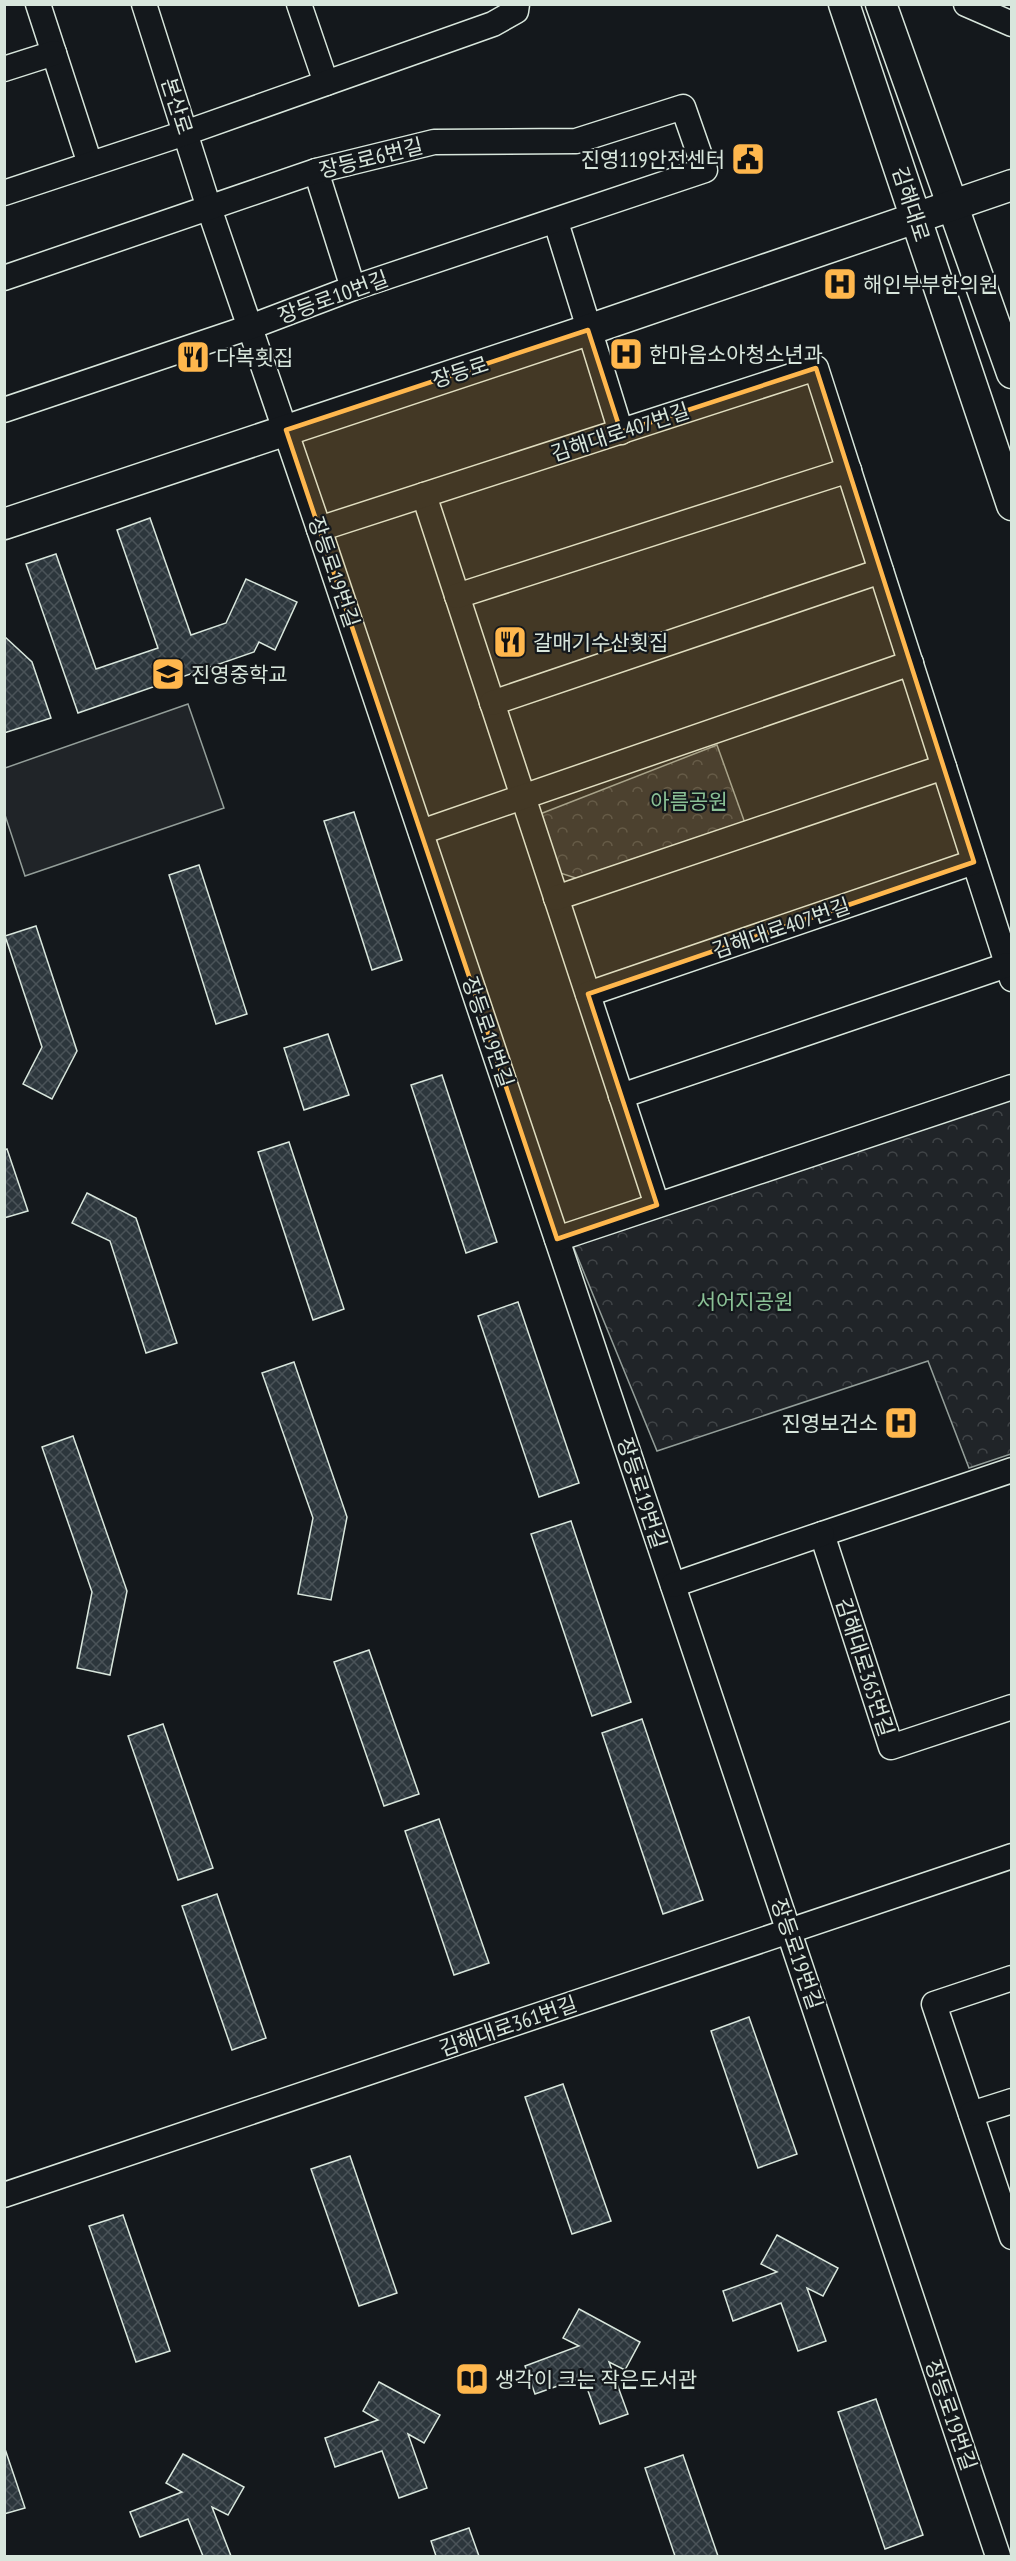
<svg xmlns="http://www.w3.org/2000/svg" width="1016" height="2561" font-family="'PT Sans Narrow','Noto Sans KR',sans-serif">
  <defs>
    <pattern id="park-crowns" width="20" height="18" patternUnits="userSpaceOnUse" patternTransform="scale(1.5)"><rect width="20" height="18" fill="#202428"/><path d="M2 6a3 3 0 1 1 6 0M12 15a3 3 0 1 1 6 0" fill="none" stroke="#404447"/></pattern>
    <pattern id="building-cross-hatch" width="8" height="8" patternUnits="userSpaceOnUse" patternTransform="scale(1.5)"><rect width="8" height="8" fill="#2c363c"/><path d="M0 0l8 8M0 8l8-8" fill="none" stroke="#4a5358"/></pattern>
  </defs>
  <rect width="100%" height="100%" fill="#14181c"/>
  <g fill="url(#park-crowns)" stroke="#939e99" stroke-width="1.5">
    <path d="M 717,745 L 746,826 L 585,881 L 560,873 L 540,814 Z"/>
    <path d="M 1011,1098 L 1011,1454 L 969,1468 L 928,1361 L 657,1451 L 569,1236 Z"/>
  </g>
  <path fill="#202428" stroke="#939e99" stroke-width="1.5" d="M 188,704 L 224,808 L 25,876 L 5,815 L 5,768 Z"/>
  <g fill="url(#building-cross-hatch)" stroke="#d8e6dc" stroke-width="1.5">
    <path d="M 150,518 L 191,635 L 226,623 L 246,579 L 297,602 L 275,650 L 259,642 L 254,652 L 78,713 L 26,564 L 56,554 L 96,669 L 158,648 L 117,530 Z"/>
    <path d="M 4,636 L 32,662 L 51,718 L 4,733 Z"/>
    <path d="M 354,812 L 402,960 L 372,970 L 324,821 Z"/>
    <path d="M 199,865 L 247,1014 L 216,1024 L 169,875 Z"/>
    <path d="M 36,926 L 77,1051 L 52,1099 L 23,1084 L 42,1047 L 5,936 Z"/>
    <path d="M 328,1034 L 349,1095 L 304,1110 L 284,1048 Z"/>
    <path d="M 442,1075 L 497,1242 L 466,1253 L 411,1085 Z"/>
    <path d="M 289,1142 L 344,1309 L 313,1320 L 258,1152 Z"/>
    <path d="M 7,1149 L 28,1211 L 4,1218 L 4,1150 Z"/>
    <path d="M 87,1193 L 136,1218 L 177,1343 L 146,1353 L 110,1241 L 72,1223 Z"/>
    <path d="M 518,1302 L 579,1483 L 539,1497 L 478,1316 Z"/>
    <path d="M 294,1362 L 347,1517 L 331,1600 L 298,1594 L 313,1518 L 262,1373 Z"/>
    <path d="M 73,1436 L 127,1591 L 110,1675 L 77,1668 L 92,1592 L 42,1447 Z"/>
    <path d="M 571,1521 L 631,1702 L 592,1716 L 531,1534 Z"/>
    <path d="M 369,1650 L 419,1794 L 384,1806 L 334,1662 Z"/>
    <path d="M 642,1719 L 703,1900 L 663,1914 L 602,1733 Z"/>
    <path d="M 163,1724 L 213,1868 L 178,1880 L 128,1736 Z"/>
    <path d="M 439,1819 L 489,1963 L 454,1975 L 405,1831 Z"/>
    <path d="M 217,1894 L 266,2038 L 232,2050 L 182,1906 Z"/>
    <path d="M 749,2017 L 797,2154 L 758,2168 L 711,2031 Z"/>
    <path d="M 563,2084 L 611,2221 L 572,2234 L 525,2097 Z"/>
    <path d="M 350,2156 L 397,2293 L 359,2306 L 311,2169 Z"/>
    <path d="M 123,2215 L 170,2351 L 136,2362 L 89,2226 Z"/>
    <path d="M 777,2235 L 838,2268 L 823,2296 L 807,2288 L 826,2341 L 798,2351 L 781,2303 L 733,2321 L 723,2291 L 777,2272 L 761,2264 Z"/>
    <path d="M 579,2309 L 640,2342 L 625,2370 L 609,2362 L 628,2414 L 600,2424 L 583,2377 L 535,2394 L 525,2366 L 579,2346 L 563,2338 Z"/>
    <path d="M 379,2382 L 440,2415 L 424,2443 L 408,2434 L 427,2488 L 399,2498 L 382,2451 L 335,2467 L 325,2438 L 378,2420 L 363,2411 Z"/>
    <path d="M 876,2399 L 923,2535 L 885,2549 L 838,2412 Z"/>
    <path d="M 4,2446 L 25,2508 L 4,2514 Z"/>
    <path d="M 183,2454 L 244,2487 L 228,2515 L 212,2507 L 231,2556 L 203,2556 L 188,2519 L 140,2537 L 130,2512 L 182,2492 L 166,2483 Z"/>
    <path d="M 683,2455 L 718,2556 L 675,2556 L 645,2468 Z"/>
    <path d="M 469,2528 L 479,2556 L 436,2556 L 431,2541 Z"/>
  </g>
  <g fill="none" stroke-linecap="round" stroke-linejoin="round">
    <defs>
      <g id="minor">
        <path d="M 38,4 L 90,164"/>
        <path d="M 144,4 L 209,208 L 319,529 L 998,2556"/>
        <path d="M 299,4 L 326,83"/>
        <path d="M 966,4 L 1012,24"/>
        <path d="M 4,69 L 54,53"/>
        <path d="M 316,171 L 353,288"/>
        <path d="M 4,193 L 185,133 L 493,24 L 516,11 L 517,4"/>
        <path d="M 556,222 L 621,432"/>
        <path d="M 4,278 L 316,171 L 434,142 L 576,141 L 683,107 L 705,170 L 353,288 L 250,327 L 4,410"/>
        <path d="M 424,495 L 657,1205"/>
        <path d="M 319,529 L 816,368 L 1012,979"/>
        <path d="M 457,596 L 849,470"/>
        <path d="M 492,703 L 881,571"/>
        <path d="M 421,832 L 911,663"/>
        <path d="M 556,898 L 944,767"/>
        <path d="M 588,994 L 974,862"/>
        <path d="M 621,1096 L 1007,965"/>
        <path d="M 557,1239 L 1012,1087"/>
        <path d="M 1012,1470 L 822,1534 L 891,1747 L 1012,1707"/>
        <path d="M 673,1585 L 822,1534"/>
        <path d="M 1012,1978 L 934,2004 L 1012,2237"/>
        <path d="M 971,2114 L 1012,2101"/>
        <path d="M 4,2195 L 1012,1856"/>
      </g>
      <g id="major">
        <path d="M 844,4 L 1012,505"/>
        <path d="M 881,4 L 1012,373"/>
        <path d="M 4,524 L 588,330 L 1012,185"/>
      </g>
    </defs>
    <use href="#minor" stroke="#d8e6dc" stroke-width="27"/>
    <use href="#major" stroke="#d8e6dc" stroke-width="33"/>
    <use href="#minor" stroke="#14181c" stroke-width="24"/>
    <use href="#major" stroke="#14181c" stroke-width="30"/>
  </g>
  <path fill="#ffb74d" fill-opacity="0.2" stroke="#ffb74d" stroke-width="4.5" stroke-linejoin="round" d="M 588,330 L 621,432 L 816,368 L 974,862 L 588,994 L 657,1205 L 557,1239 L 286,430 Z"/>
  <defs>
    <symbol id="civic-square" viewBox="-11 -11 22 22"><rect x="-9" y="-9" width="18" height="18" rx="4" fill="#ffb74d" stroke="#14181c"/><path d="M-.6-6.5H3V-4.5H.6V-3L4-1V1h2V6H-6V1h2V-1L-.6-3ZM-1.2 2.5V6h2.4V2.5Z" fill="#111"/></symbol>
    <symbol id="hospital-square" viewBox="-11 -11 22 22"><rect x="-9" y="-9" width="18" height="18" rx="4" fill="#ffb74d" stroke="#14181c"/><path d="M-5-5h3v3.5h4V-5h3V5h-3V1.5h-4V5h-3Z" fill="#111"/></symbol>
    <symbol id="restaurant-square" viewBox="-11 -11 22 22"><rect x="-9" y="-9" width="18" height="18" rx="4" fill="#ffb74d" stroke="#14181c"/><path d="M-5-6h1v4h1v-4h1v4h1v-4h1v5L-1.5 .5V6h-2V.5L-5-1ZM5-6V6H3V1.5H1.5Q1.5-4 5-6Z" fill="#111"/></symbol>
    <symbol id="school-square" viewBox="-11 -11 22 22"><rect x="-9" y="-9" width="18" height="18" rx="4" fill="#ffb74d" stroke="#14181c"/><path d="M0-5L7-2L0 1L-7-2ZM-4 1L0 2.5L4 1V4Q0 6-4 4Z" fill="#111"/></symbol>
    <symbol id="library-square" viewBox="-11 -11 22 22"><rect x="-9" y="-9" width="18" height="18" rx="4" fill="#ffb74d" stroke="#14181c"/><path d="M-6-4Q-3-5.5-.7-3.5V5Q-3 3-6 4ZM6-4Q3-5.5 .7-3.5V5Q3 3 6 4Z" fill="#111"/></symbol>
  </defs>
  <g fill-rule="evenodd">
    <use href="#civic-square" x="729" y="140" width="38" height="38"/>
    <use href="#hospital-square" x="821" y="265" width="38" height="38"/>
    <use href="#hospital-square" x="607" y="335" width="38" height="38"/>
    <use href="#restaurant-square" x="174" y="338" width="38" height="38"/>
    <use href="#restaurant-square" x="491" y="623" width="38" height="38"/>
    <use href="#school-square" x="149" y="655" width="38" height="38"/>
    <use href="#hospital-square" x="882" y="1404" width="38" height="38"/>
    <use href="#library-square" x="453" y="2360" width="38" height="38"/>
  </g>
  <g text-anchor="middle" dominant-baseline="central" stroke-width="4.5" stroke-linejoin="round" paint-order="stroke">
    <g font-size="21" fill="#d8e6dc" stroke="#14181c">
      <text transform="translate(177 106) rotate(72)">본산로</text>
      <text transform="translate(371 158) rotate(-14)">장등로6번길</text>
      <text transform="translate(911 204) rotate(72)">김해대로</text>
      <text transform="translate(333 297) rotate(-20)">장등로10번길</text>
      <text transform="translate(460 372) rotate(-18)">장등로</text>
      <text transform="translate(620 432) rotate(-18)">김해대로407번길</text>
      <text transform="translate(334 572) rotate(71)">장등로19번길</text>
      <text transform="translate(781 928) rotate(-19)">김해대로407번길</text>
      <text transform="translate(488 1032) rotate(71)">장등로19번길</text>
      <text transform="translate(642 1493) rotate(72)">장등로19번길</text>
      <text transform="translate(865 1667) rotate(72)">김해대로365번길</text>
      <text transform="translate(797 1954) rotate(71)">장등로19번길</text>
      <text transform="translate(508 2026) rotate(-19)">김해대로361번길</text>
      <text transform="translate(951 2415) rotate(71)">장등로19번길</text>
    </g>
    <g font-size="21" fill="#d8e6dc" stroke="#14181c" text-anchor="start">
      <text x="725" y="159" text-anchor="end">진영119안전센터</text>
      <text x="863" y="284">해인부부한의원</text>
      <text x="649" y="354">한마음소아청소년과</text>
      <text x="216" y="357">다복횟집</text>
      <text x="533" y="642">갈매기수산횟집</text>
      <text x="191" y="674">진영중학교</text>
      <text x="878" y="1423" text-anchor="end">진영보건소</text>
      <text x="495" y="2379">생각이 크는 작은도서관</text>
    </g>
    <g font-size="21" fill="#8ac095" stroke="#14181c">
      <text x="689" y="801">아름공원</text>
      <text x="745" y="1301">서어지공원</text>
    </g>
  </g>
  <rect width="1016" height="2561" fill="none" stroke="#d8e6dc" stroke-width="12"/>
</svg>
